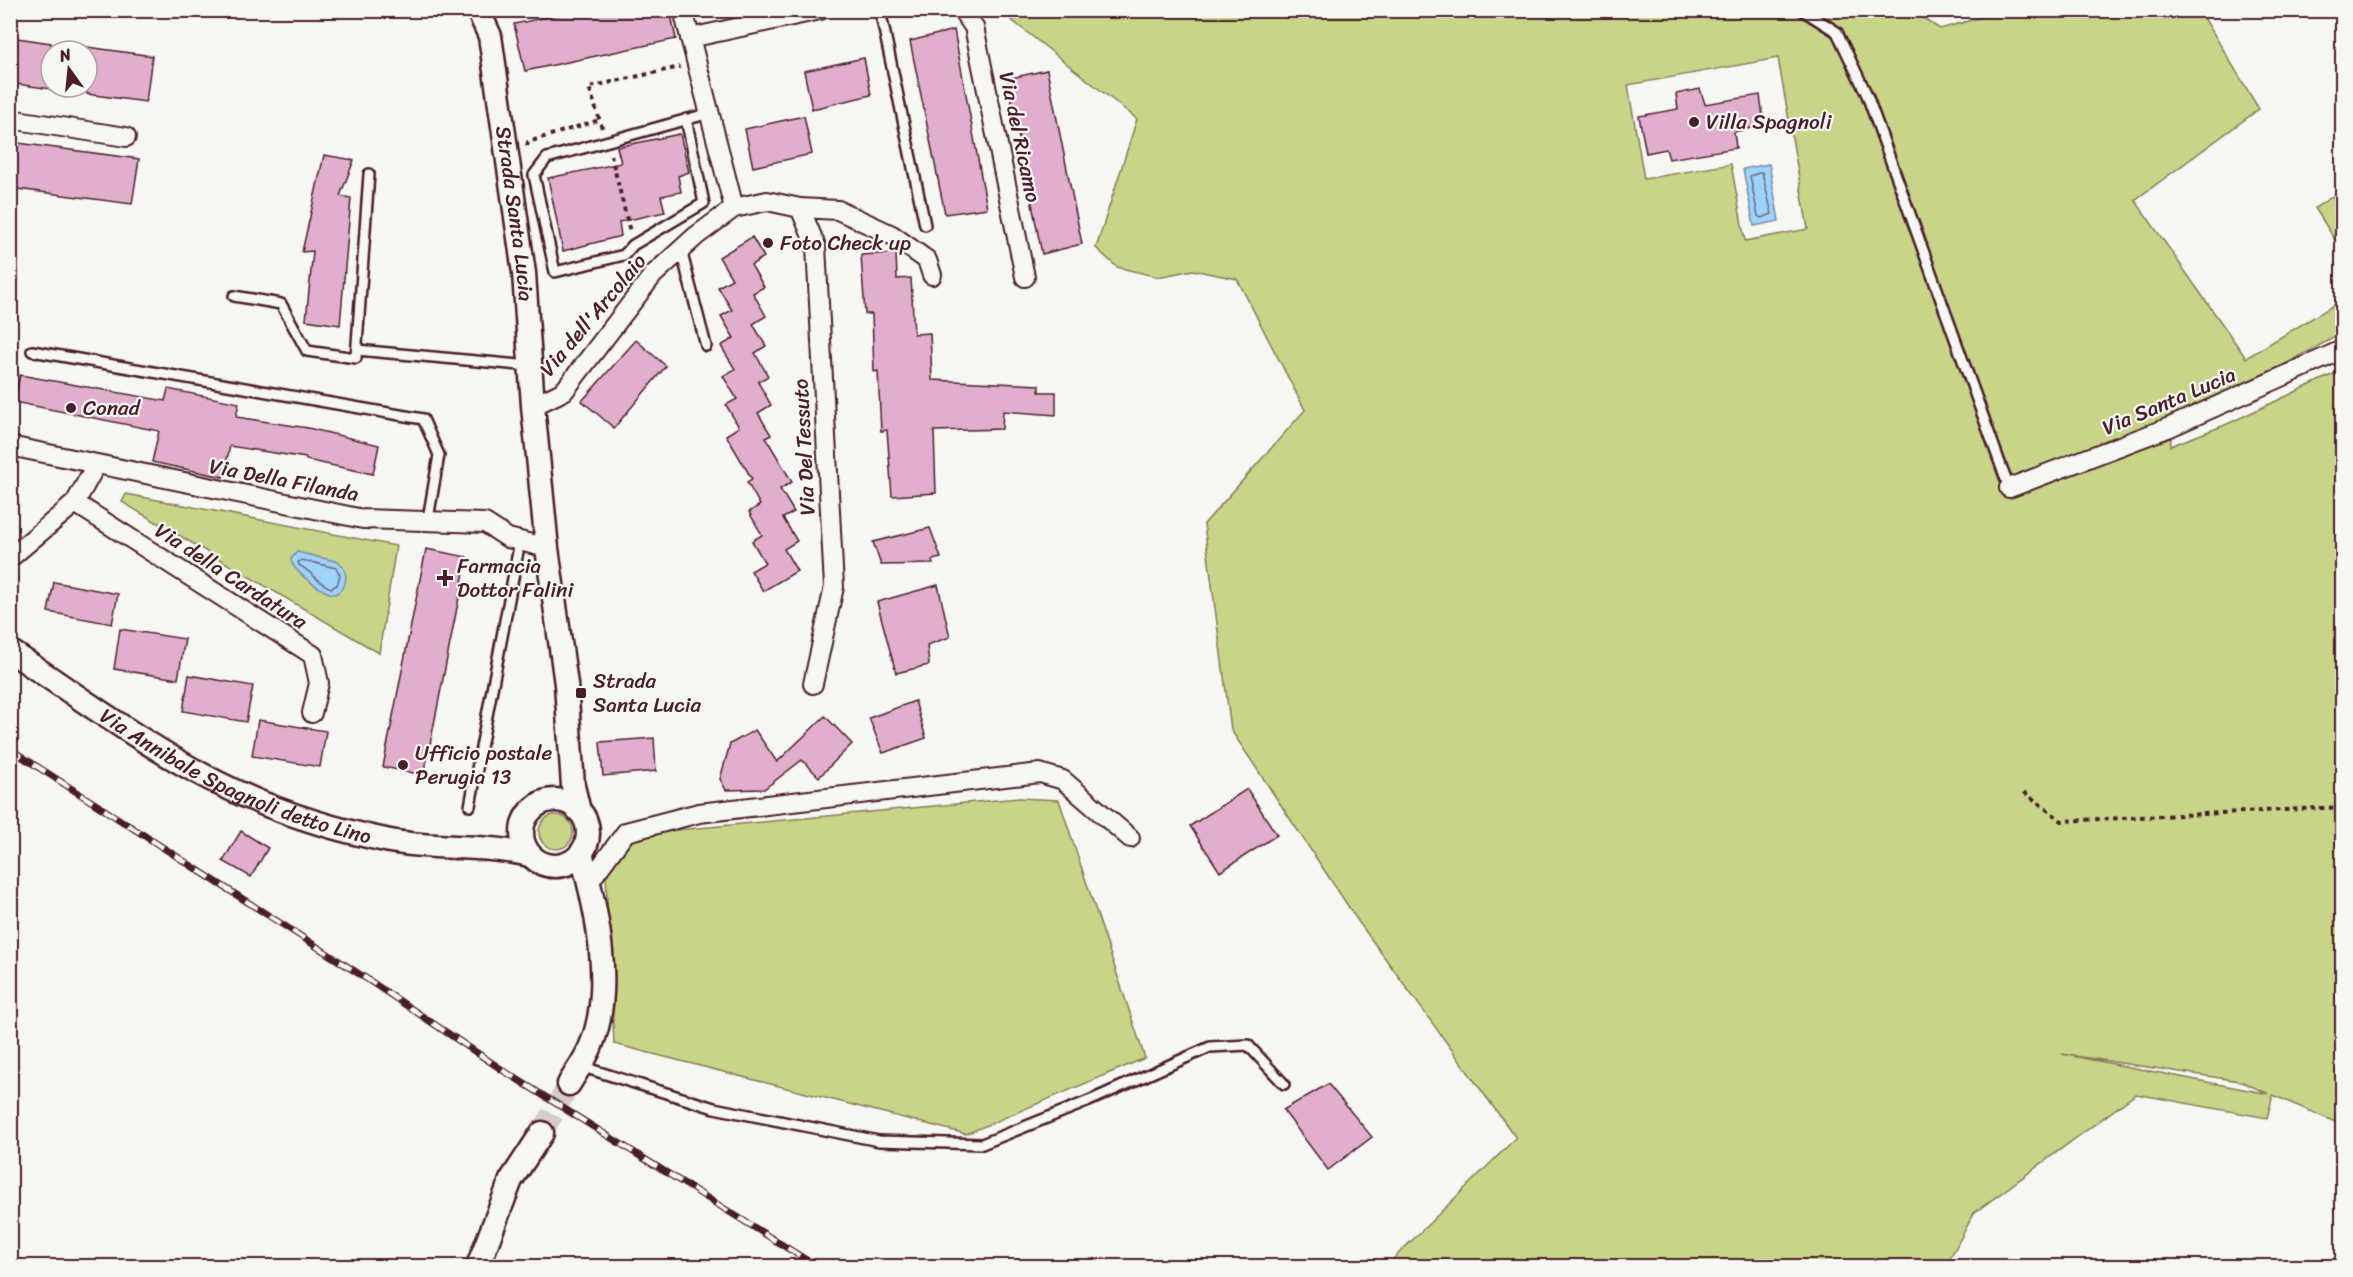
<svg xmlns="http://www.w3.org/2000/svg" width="2353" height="1277" font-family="Sriracha,sans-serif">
  <rect width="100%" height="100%" fill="#f6f6f2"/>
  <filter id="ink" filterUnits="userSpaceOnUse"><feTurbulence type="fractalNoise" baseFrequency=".0167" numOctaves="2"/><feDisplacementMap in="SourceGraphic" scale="12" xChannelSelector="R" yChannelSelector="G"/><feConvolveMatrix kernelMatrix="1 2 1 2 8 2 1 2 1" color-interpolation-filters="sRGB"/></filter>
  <g filter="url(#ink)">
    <g fill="#c8d487" stroke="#897a59" stroke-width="1.5" fill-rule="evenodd">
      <path d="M 1910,10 L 1940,29 L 2003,11 L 2200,11 L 2259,109 L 2135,200 L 2246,358 L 2342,300 L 2342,333 L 2173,426 L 2170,446 L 2225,425 L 2342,370 L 2342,1125 L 2273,1095 L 2267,1118 L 2136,1094 L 1974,1213 L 1946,1266 L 1386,1266 L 1516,1138 L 1358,921 L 1231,730 L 1204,524 L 1305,410 L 1237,279 L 1193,270 L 1158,277 L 1117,267 L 1096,248 L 1137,119 L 1000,11 ZM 1778,58 L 1808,229 L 1745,241 L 1731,164 L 1644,179 L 1628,85 ZM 2062,1054 L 2240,1081 L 2269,1094 Z"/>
      <path d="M 2342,190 L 2342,251 L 2315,208 Z"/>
      <path d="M 126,494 L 396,546 L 379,653 L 122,502 Z"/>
      <path d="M 1019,798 L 1059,800 L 1145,1058 L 966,1134 L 614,1044 L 606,876 L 634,834 Z"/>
      <circle cx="556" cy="832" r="17"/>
    </g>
    <g fill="#9dd3fc" stroke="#7c8ba8" stroke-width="1.5">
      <path d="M 1769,164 L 1779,221 L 1754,226 L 1743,169 Z"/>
      <path d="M 297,552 L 339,562 C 349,573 348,587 335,594 C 324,594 291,570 291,559 Z"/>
    </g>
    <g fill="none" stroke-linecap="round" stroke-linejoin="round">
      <g stroke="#6b677f" stroke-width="1.5">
        <path d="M 1762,172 L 1772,214 L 1761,218 L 1758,216 L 1750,176 Z"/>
        <path d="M 302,560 L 336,568 L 340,575 L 337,585 L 331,588 C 319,584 311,571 299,565 L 298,562 Z"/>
      </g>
    </g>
    <g fill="#e1afcd" stroke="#4a1f2b" stroke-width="1.5">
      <path d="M 581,10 L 670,10 L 676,39 L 525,71 L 514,24 Z"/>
      <path d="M 954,30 L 987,208 L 945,214 L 910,41 Z"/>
      <path d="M 10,37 L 51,43 L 51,89 L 10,83 Z"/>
      <path d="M 87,47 L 152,56 L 146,102 L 87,94 Z"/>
      <path d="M 864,58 L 871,95 L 812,109 L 804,71 Z"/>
      <path d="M 1047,70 L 1082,244 L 1042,254 L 1007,79 Z"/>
      <path d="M 1700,89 L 1705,104 L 1760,95 L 1764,125 L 1734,132 L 1736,148 L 1669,159 L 1666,149 L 1646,153 L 1639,116 L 1678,109 L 1676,94 Z"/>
      <path d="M 804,116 L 812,154 L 753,167 L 745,129 Z"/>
      <path d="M 680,134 L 689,172 L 678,176 L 681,192 L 661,196 L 665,212 L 619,222 L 621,236 L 563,251 L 548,178 L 621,163 L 617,147 Z"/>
      <path d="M 10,142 L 139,159 L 132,204 L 10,188 Z"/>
      <path d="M 324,155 L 354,160 L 340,196 L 351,198 L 340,325 L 306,320 L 313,251 L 302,252 Z"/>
      <path d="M 752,237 L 764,257 L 751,265 L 764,287 L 753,293 L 766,316 L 753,324 L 766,346 L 755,353 L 768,376 L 758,382 L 771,405 L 758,413 L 771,435 L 766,438 L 792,482 L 780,489 L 794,512 L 783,518 L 797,541 L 784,549 L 797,571 L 763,591 L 751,571 L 765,563 L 752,541 L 762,535 L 749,512 L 760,505 L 747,482 L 752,479 L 726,435 L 739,427 L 726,405 L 737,399 L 723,376 L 735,369 L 721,346 L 734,338 L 721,316 L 732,310 L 718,287 L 732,279 L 719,257 Z"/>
      <path d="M 896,253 L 897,279 L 911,278 L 914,334 L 930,333 L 932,380 L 1039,385 L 1039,392 L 1056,392 L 1056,415 L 1003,411 L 1002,429 L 934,431 L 936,493 L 892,496 L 887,430 L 881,431 L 878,371 L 874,372 L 872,314 L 865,314 L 861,255 Z"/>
      <path d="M 636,340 L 666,366 L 614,428 L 582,401 Z"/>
      <path d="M 20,375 L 165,401 L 168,389 L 239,403 L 236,417 L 308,428 L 379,445 L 373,474 L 306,460 L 306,458 L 230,446 L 223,477 L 152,462 L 159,431 L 14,402 Z"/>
      <path d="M 930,528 L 941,558 L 932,560 L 933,564 L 881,565 L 873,542 Z"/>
      <path d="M 426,549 L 467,557 L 424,775 L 383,767 Z"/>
      <path d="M 54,582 L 118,594 L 112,624 L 48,612 Z"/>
      <path d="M 938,585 L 950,637 L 927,645 L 929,665 L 896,673 L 877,602 Z"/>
      <path d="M 120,629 L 185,639 L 178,679 L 114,669 Z"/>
      <path d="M 189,675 L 253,686 L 246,722 L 183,711 Z"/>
      <path d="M 915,701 L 926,738 L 883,753 L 869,718 Z"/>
      <path d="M 825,716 L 852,744 L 819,777 L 802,760 L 764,789 L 726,790 L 720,779 L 730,744 L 755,730 L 777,762 Z"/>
      <path d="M 258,720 L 326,731 L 320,767 L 252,756 Z"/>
      <path d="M 654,738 L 656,771 L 603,776 L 600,742 Z"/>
      <path d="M 1247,789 L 1277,835 L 1220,872 L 1190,826 Z"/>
      <path d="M 241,831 L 268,848 L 251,877 L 223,861 Z"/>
      <path d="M 1328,1084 L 1372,1137 L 1328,1170 L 1283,1110 Z"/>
    </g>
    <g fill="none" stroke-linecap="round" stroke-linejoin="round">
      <path stroke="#d4cbca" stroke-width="22" stroke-dasharray="22 11" stroke-linecap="butt" d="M 542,1133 L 569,1084"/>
      <defs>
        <g id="service">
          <path d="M 880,10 L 925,225"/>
          <path d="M 1802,10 L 1837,32 L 1867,95 L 2009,488"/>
          <path d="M 686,119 L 704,203 L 633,245 L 624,255 L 555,272 L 534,175 L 547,158 L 710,113"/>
          <path d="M 681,250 L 706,346"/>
          <path d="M 234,296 L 281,304 L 307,351 L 356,358 L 369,174"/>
          <path d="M 357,350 L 530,366"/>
          <path d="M 32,351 L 423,419 L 439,455 L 428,519"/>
          <path d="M 470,806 L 520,541"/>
          <path d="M 580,1066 L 714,1108 L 879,1141 L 982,1144 L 1089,1101 L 1210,1047 L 1248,1045 L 1284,1084"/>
        </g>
        <g id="minor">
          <path d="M 683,10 L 734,208"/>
          <path d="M 962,10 L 974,27 L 1025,277"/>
          <path d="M 690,38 L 820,10"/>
          <path d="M 10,119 L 126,137"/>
          <path d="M 800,208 L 816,246 L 834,587 L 813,684"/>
          <path d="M 533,406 L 564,391 L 653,275 L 696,236 L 734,208 L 767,201 L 800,208 L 838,210 L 892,235 L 927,260 L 932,275"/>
          <path d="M 10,446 L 363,519 L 485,523 L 508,538 L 547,548"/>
          <path d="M 2009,488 L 2170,427 L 2342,350"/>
          <path d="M 75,503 L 313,655 L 319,683 L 312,713"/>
          <path d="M 10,558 L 75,503 L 96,465"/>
          <path d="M 589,882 L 626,832 L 699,813 L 1040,773 L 1063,780 L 1130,838"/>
        </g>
        <g id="tertiary">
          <path id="s1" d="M 478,10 L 490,36 L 524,273 L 533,406 L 547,548 L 566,684 L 573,786 L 579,811"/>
          <path id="s2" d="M 10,651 C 78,696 145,746 218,783 C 271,810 332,829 390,841 C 437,850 484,844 530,855"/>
          <circle cx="555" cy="833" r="33"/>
          <path d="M 569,1084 C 576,1072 585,1060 590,1048 C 615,991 597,910 581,853"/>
          <path d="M 478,1266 L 511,1180 L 542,1133"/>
        </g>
      </defs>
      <use href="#service" stroke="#4a1f2b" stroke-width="14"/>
      <use href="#minor" stroke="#4a1f2b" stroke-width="22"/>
      <use href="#tertiary" stroke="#4a1f2b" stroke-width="27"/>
      <g stroke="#4a1f2b" stroke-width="4" stroke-dasharray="4.5 4.5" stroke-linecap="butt">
        <path d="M 602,128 L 589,87 L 680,67"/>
        <path d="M 527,146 L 528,142 L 599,120"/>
        <path d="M 611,155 L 630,232"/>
        <path d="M 2024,792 L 2062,821 L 2342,807"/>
      </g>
      <use href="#service" stroke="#f6f6f2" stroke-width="9"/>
      <use href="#minor" stroke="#f6f6f2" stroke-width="18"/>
      <use href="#tertiary" stroke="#f6f6f2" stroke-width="22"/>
      <defs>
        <path id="rail" d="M 10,749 L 367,979 L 504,1071 L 816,1266"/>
      </defs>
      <use href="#rail" stroke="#4a1f2b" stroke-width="7"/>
      <use href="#rail" stroke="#f6f6f2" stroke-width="4.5" stroke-dasharray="14" stroke-linecap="butt"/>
    </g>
  </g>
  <g fill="#4a1f2b" stroke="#f6f6f2" stroke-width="2">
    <circle cx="1694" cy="122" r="6"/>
    <circle cx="768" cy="243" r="6"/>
    <circle cx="71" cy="408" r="6"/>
    <path d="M442 569h6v6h6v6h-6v6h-6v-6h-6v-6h6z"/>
    <rect x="575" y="687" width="12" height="12" rx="3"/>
    <circle cx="403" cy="765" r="6"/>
  </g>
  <g text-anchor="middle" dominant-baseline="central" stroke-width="4.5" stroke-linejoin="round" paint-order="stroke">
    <g font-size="21" fill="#4a1f2b" stroke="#f6f6f2" text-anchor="start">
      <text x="1706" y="122">Villa Spagnoli</text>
      <text x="780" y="243">Foto Check up</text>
      <text x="83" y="408">Conad</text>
      <text x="457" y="566">Farmacia<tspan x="457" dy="24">Dottor Falini</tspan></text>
      <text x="593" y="681">Strada<tspan x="593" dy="24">Santa Lucia</tspan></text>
      <text x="415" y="753">Ufficio postale<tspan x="415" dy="24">Perugia 13</tspan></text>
    </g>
    <g font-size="21" fill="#4a1f2b" stroke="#f6f6f2">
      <text transform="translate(1020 137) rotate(78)">Via del Ricamo</text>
      <text stroke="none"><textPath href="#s1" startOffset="208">Strada Santa Lucia</textPath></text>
      <text transform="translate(593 315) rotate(-50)">Via dell'Arcolaio</text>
      <text transform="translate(2169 401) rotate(-23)">Via Santa Lucia</text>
      <text transform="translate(804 447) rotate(-93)">Via Del Tessuto</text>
      <text transform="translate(284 480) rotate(11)">Via Della Filanda</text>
      <text transform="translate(231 576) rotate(33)">Via della Cardatura</text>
      <text stroke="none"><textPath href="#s2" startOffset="260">Via Annibale Spagnoli detto Lino</textPath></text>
    </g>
  </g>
  <rect width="2353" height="1277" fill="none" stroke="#f6f6f2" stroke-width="36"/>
  <rect x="18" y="18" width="2317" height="1241" fill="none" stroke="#4a1f2b" stroke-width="2" filter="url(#ink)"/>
  <g transform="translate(69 69) rotate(345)"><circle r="28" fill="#f6f6f2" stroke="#b1a0a2" stroke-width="1.5"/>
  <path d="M0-4.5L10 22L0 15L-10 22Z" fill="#4a1f2b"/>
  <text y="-9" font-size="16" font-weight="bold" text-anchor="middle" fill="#4a1f2b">N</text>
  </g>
</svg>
